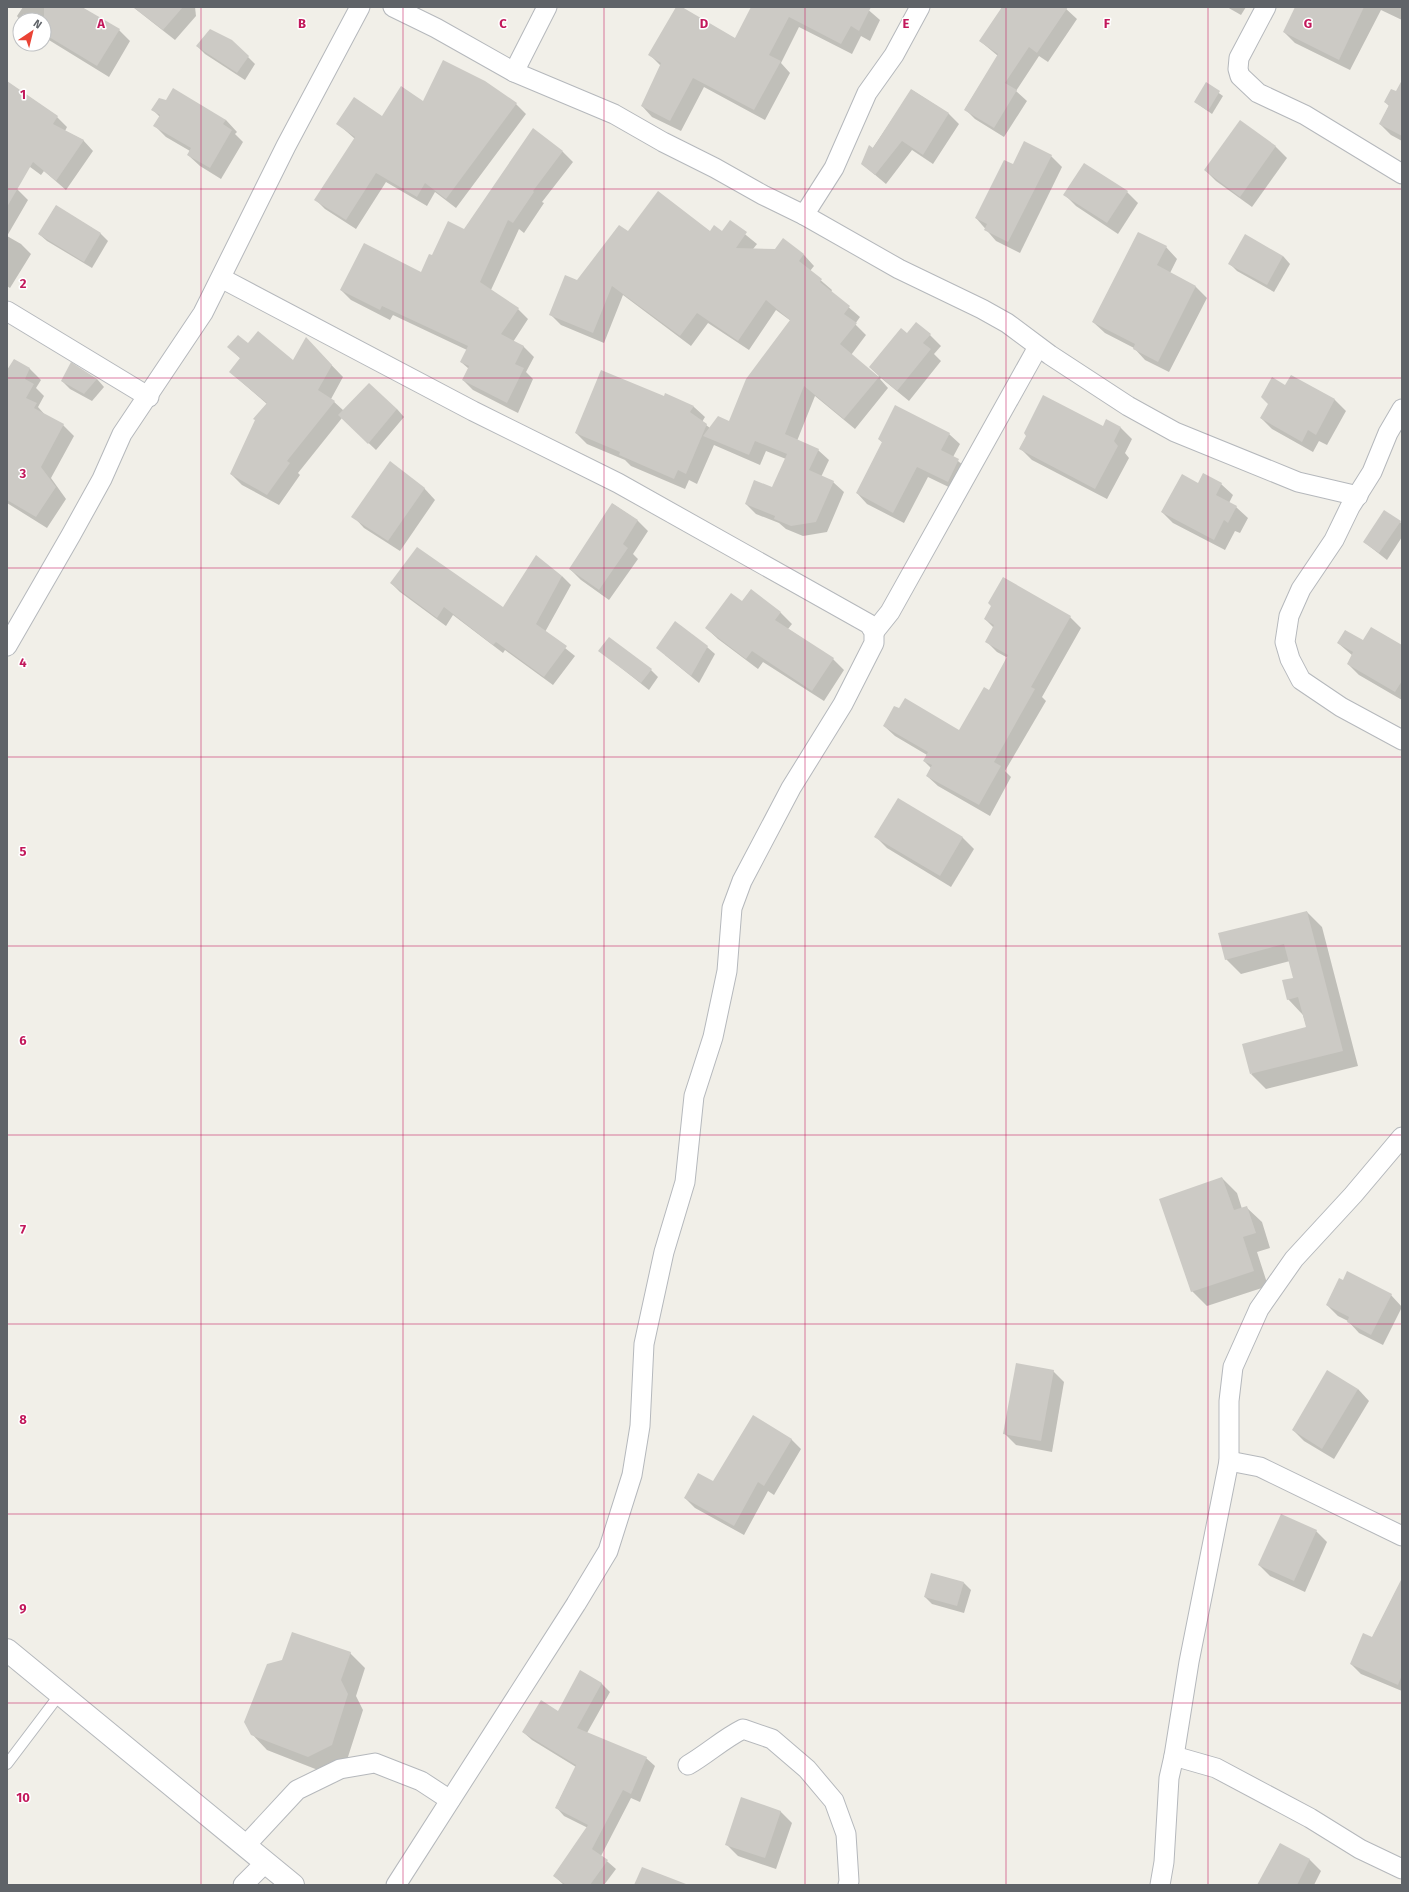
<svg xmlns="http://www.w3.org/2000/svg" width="1409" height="1892" font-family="'Fira Sans',sans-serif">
  <rect width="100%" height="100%" fill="#f1efe8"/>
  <g fill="#0003">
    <path d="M 23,7 L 81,7 L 119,30 L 130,41 L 109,77 L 44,37 L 44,20 L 20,20 L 17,16 Z"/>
    <path d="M 133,7 L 195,7 L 196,16 L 175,40 Z"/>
    <path d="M 677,7 L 680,7 L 735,39 L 752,8 L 750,7 L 865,7 L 880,20 L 870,41 L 861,36 L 852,54 L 799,27 L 781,63 L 790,73 L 765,120 L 704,87 L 681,131 L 652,117 L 642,106 L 661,66 L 650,55 Z"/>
    <path d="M 1003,7 L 1064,7 L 1077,19 L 1048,62 L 1039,56 L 1016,91 L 1027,101 L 1004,137 L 975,119 L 965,109 L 998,56 L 980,41 Z"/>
    <path d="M 1227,7 L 1246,7 L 1241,15 Z"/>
    <path d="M 1296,7 L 1402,7 L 1402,20 L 1381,10 L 1350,70 L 1295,43 L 1284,32 Z"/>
    <path d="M 232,41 L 255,64 L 245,80 L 205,54 L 197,46 Z"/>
    <path d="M 1206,84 L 1223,96 L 1212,114 L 1195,102 Z"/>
    <path d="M 7,86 L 57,117 L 67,127 L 65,131 L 83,140 L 93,151 L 66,190 L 44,171 L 41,175 L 7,150 Z"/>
    <path d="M 1402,87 L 1402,141 L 1391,135 L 1380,124 L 1389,106 L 1385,102 L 1399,94 Z"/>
    <path d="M 912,90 L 949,114 L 959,124 L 933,164 L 912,150 L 886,184 L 862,164 Z"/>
    <path d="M 423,102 L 516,104 L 526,114 L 456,208 L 435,192 L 427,206 L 386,182 L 356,229 L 325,209 L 316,200 L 355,139 L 338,124 L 382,117 Z"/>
    <path d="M 153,110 L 226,120 L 237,132 L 235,134 L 243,142 L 221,179 L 200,166 L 188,155 L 190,151 L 166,137 L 155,126 L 160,117 Z"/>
    <path d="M 1240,122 L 1276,147 L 1287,158 L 1252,207 L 1216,181 L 1205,170 Z"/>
    <path d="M 533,130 L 563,152 L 573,162 L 542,202 L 544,203 L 524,233 L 519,229 L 491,290 L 518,309 L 528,319 L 513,342 L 523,346 L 534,357 L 526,372 L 533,379 L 518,413 L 473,390 L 463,380 L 469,369 L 461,362 L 467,350 L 393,315 L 390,320 L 351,300 L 341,290 L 421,274 L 432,257 L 464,230 Z"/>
    <path d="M 1051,156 L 1062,167 L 1020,253 L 996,241 L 976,218 L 1013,165 Z"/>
    <path d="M 7,182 L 17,189 L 28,200 L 7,236 L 21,244 L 31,254 L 10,288 L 7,286 Z"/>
    <path d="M 1127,192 L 1138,203 L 1118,234 L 1076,206 L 1065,195 Z"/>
    <path d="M 56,206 L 101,234 L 108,241 L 92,268 L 47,241 L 39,234 Z"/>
    <path d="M 730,222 L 757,244 L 753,249 L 775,250 L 783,240 L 804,255 L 814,266 L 810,271 L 832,290 L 831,292 L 860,317 L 855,324 L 866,335 L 851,355 L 878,377 L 879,376 L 870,367 L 907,334 L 930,335 L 941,346 L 934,354 L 941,361 L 909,401 L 881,378 L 880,379 L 888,388 L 855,429 L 815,396 L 797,441 L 818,450 L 829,460 L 821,477 L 833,482 L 844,492 L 827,532 L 803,536 L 786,529 L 779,523 L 756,514 L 746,504 L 773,489 L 786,459 L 766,451 L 760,465 L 714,445 L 697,484 L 689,480 L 685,489 L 631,466 L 625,460 L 587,444 L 576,433 L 665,397 L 666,395 L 694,407 L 705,417 L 702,422 L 710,428 L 730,422 L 791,321 L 776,310 L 749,350 L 708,323 L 691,346 L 623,295 L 604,343 L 561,325 L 550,314 L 578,281 L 628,232 L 722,232 Z"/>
    <path d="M 1166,247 L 1177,259 L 1170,273 L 1196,287 L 1207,298 L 1169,372 L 1145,360 L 1134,348 L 1105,333 L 1093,322 Z"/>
    <path d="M 1283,256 L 1290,264 L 1274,292 L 1237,271 L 1229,263 Z"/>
    <path d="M 248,345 L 293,361 L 317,350 L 343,377 L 331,399 L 344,411 L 397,409 L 404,417 L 376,450 L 342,418 L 298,473 L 300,475 L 279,505 L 242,485 L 231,474 L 267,404 L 230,372 L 241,359 L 229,347 Z"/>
    <path d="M 14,360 L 30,369 L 41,380 L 36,388 L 44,396 L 38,407 L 46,416 L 63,425 L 74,436 L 51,478 L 66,499 L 47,528 L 7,503 L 7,374 Z"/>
    <path d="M 1291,376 L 1335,400 L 1346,411 L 1327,445 L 1319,441 L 1313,452 L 1272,429 L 1261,418 L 1286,386 Z"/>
    <path d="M 97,379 L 104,387 L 92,401 L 70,389 L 62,381 Z"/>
    <path d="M 1107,421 L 1121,428 L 1132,439 L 1125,453 L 1129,458 L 1107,499 L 1032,460 L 1020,448 L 1027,436 L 1103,428 Z"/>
    <path d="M 949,434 L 960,444 L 953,457 L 969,470 L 959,492 L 928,477 L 904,523 L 867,504 L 857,493 L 883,443 L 879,439 Z"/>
    <path d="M 1221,484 L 1233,495 L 1229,503 L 1236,507 L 1248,518 L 1240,533 L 1235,531 L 1225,550 L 1173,523 L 1162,512 Z"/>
    <path d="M 424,488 L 435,500 L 400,551 L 364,528 L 353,516 Z"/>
    <path d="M 613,504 L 638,521 L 648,531 L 633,554 L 638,559 L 609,600 L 581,580 L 570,569 Z"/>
    <path d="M 1400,522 L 1402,524 L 1402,537 L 1387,560 L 1364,542 Z"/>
    <path d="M 562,576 L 571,585 L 545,632 L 575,656 L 553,685 L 505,650 L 503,653 L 453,615 L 446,626 L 400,592 L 391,583 L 503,608 Z"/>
    <path d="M 1003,578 L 1070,617 L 1081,628 L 1042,697 L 1046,701 L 1005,771 L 1011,777 L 990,816 L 938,786 L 927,776 L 931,768 L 924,761 L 927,755 L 895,736 L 884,726 L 959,731 L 989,691 L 1008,658 L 997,652 L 986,641 L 994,628 L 985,619 L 992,606 Z"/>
    <path d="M 751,590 L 781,613 L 792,624 L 788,629 L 833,659 L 844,670 L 824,701 L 763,662 L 758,669 L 718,639 L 706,628 L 742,602 Z"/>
    <path d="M 1363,642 L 1402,646 L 1402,700 L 1359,675 L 1348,664 L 1353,656 L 1338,643 Z"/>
    <path d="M 707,647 L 715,654 L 699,683 L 665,655 Z"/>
    <path d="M 600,651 L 651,670 L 658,677 L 649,690 Z"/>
    <path d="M 898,800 L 963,838 L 974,849 L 951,887 L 887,848 L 876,837 Z"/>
    <path d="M 1307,912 L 1322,927 L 1358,1066 L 1266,1089 L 1251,1074 L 1307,1028 L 1303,1015 L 1288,999 L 1294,978 L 1290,961 L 1241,974 L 1226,959 Z"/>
    <path d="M 1222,1178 L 1237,1193 L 1242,1209 L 1246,1207 L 1262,1222 L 1270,1248 L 1257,1252 L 1268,1286 L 1207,1306 L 1192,1291 Z"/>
    <path d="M 1391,1295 L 1402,1307 L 1383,1345 L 1359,1333 L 1348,1321 L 1338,1316 L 1327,1305 Z"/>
    <path d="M 1053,1371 L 1064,1382 L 1052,1452 L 1016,1445 L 1005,1434 Z"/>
    <path d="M 1358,1389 L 1369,1401 L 1334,1459 L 1304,1441 L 1293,1430 Z"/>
    <path d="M 791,1439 L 801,1449 L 774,1495 L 768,1491 L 744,1535 L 695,1508 L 685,1498 Z"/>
    <path d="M 1316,1531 L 1327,1542 L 1305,1592 L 1270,1576 L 1259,1565 Z"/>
    <path d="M 1402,1580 L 1402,1691 L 1361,1674 L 1351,1664 L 1372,1638 Z"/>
    <path d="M 964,1583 L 971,1590 L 964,1613 L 932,1604 L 925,1597 Z"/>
    <path d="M 350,1653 L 365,1668 L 356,1696 L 363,1710 L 347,1760 L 323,1772 L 267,1750 L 252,1734 Z"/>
    <path d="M 601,1683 L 610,1692 L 587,1733 L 646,1758 L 655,1766 L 640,1802 L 631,1798 L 601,1856 L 616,1869 L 604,1885 L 564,1885 L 554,1876 L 588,1828 L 564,1816 L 556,1807 L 576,1767 L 532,1740 L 523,1732 L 558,1712 Z"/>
    <path d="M 780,1811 L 792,1823 L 776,1869 L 738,1856 L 726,1844 Z"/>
    <path d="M 1280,1844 L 1310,1860 L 1321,1871 L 1314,1885 L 1258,1885 Z"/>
  </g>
  <g fill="#cccac5">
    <path d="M 44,7 L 82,7 L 120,29 L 97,66 L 44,34 Z"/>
    <path d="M 133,7 L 183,7 L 163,30 Z"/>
    <path d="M 676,7 L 682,7 L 735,38 L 751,7 L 871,7 L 859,31 L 851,26 L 841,44 L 789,17 L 769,55 L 781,61 L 754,110 L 693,78 L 670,121 L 641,106 L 661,63 L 648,55 Z"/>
    <path d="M 1002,7 L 1068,7 L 1037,53 L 1029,47 L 1005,83 L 1017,90 L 994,128 L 964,110 L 998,54 L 979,41 Z"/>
    <path d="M 1295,7 L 1364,7 L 1339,60 L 1283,32 Z"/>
    <path d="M 210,29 L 232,40 L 249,56 L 237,73 L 196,46 Z"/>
    <path d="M 443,60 L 485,81 L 517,103 L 446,199 L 425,183 L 417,197 L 376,173 L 346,220 L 314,200 L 355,137 L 336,124 L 354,97 L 382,116 L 401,86 L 423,101 Z"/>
    <path d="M 1402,80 L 1402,136 L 1379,124 L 1389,105 L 1384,102 L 1391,89 L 1396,91 Z"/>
    <path d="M 7,81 L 58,116 L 53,124 L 84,140 L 56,181 L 33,162 L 7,207 Z"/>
    <path d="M 1206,82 L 1220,91 L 1208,111 L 1194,102 Z"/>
    <path d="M 173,88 L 226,120 L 223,124 L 232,130 L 210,168 L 187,155 L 191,148 L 153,126 L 160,115 L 151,110 L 159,98 L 166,100 Z"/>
    <path d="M 911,89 L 949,113 L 923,155 L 902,141 L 875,175 L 861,164 L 869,145 L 873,148 Z"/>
    <path d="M 1240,120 L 1276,146 L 1240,197 L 1204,170 Z"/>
    <path d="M 533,128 L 563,151 L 533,191 L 534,192 L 513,223 L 508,220 L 480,282 L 519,308 L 501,334 L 524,346 L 515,364 L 524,368 L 507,403 L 462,380 L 469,366 L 460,362 L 468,346 L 382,306 L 380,310 L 340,290 L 364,243 L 421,272 L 429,254 L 432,255 L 448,221 L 464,229 Z"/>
    <path d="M 1024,141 L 1052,155 L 1008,242 L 984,230 L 987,224 L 975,218 L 1004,160 L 1013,164 Z"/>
    <path d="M 1084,163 L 1128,191 L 1107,223 L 1063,195 Z"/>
    <path d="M 658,191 L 710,231 L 714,225 L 722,231 L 730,220 L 747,232 L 736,248 L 775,249 L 783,238 L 804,254 L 799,261 L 822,279 L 820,282 L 850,306 L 844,314 L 857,323 L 840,344 L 879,377 L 844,419 L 804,386 L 785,434 L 819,449 L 809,470 L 834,481 L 816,522 L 791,526 L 774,519 L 775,516 L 745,504 L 754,480 L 772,487 L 787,454 L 755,441 L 749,455 L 703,436 L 718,416 L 729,421 L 746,379 L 790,320 L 766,300 L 738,341 L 697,313 L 680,336 L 612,286 L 593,333 L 549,315 L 565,275 L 577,280 L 619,225 L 628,231 Z"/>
    <path d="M 56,205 L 101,233 L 84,262 L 38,234 Z"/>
    <path d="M 1138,232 L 1167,246 L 1157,265 L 1196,286 L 1158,362 L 1133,349 L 1135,344 L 1092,322 Z"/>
    <path d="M 1245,234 L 1283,256 L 1267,285 L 1228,264 Z"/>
    <path d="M 916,322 L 931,334 L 923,343 L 931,349 L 897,391 L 869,367 L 901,328 L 907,333 Z"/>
    <path d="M 258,331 L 293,360 L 306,337 L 332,365 L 318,390 L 335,401 L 287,461 L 290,463 L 267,495 L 230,474 L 255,420 L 253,419 L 267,403 L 229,372 L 240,358 L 227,347 L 238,335 L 248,343 Z"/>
    <path d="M 14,359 L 30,368 L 25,379 L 34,384 L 26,398 L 37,403 L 34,408 L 64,424 L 41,467 L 56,487 L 36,517 L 7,500 L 7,370 Z"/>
    <path d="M 71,362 L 97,379 L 84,394 L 61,381 Z"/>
    <path d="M 601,370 L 664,396 L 665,393 L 694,406 L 690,412 L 707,424 L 686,474 L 678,470 L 674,479 L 619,455 L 620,452 L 575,433 Z"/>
    <path d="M 1291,375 L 1335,399 L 1316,435 L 1308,430 L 1302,442 L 1260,418 L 1268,404 L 1261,397 L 1272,377 L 1285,385 Z"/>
    <path d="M 369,383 L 397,409 L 368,444 L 338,415 Z"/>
    <path d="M 1043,395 L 1103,426 L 1106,419 L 1121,427 L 1114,441 L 1118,446 L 1095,489 L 1019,449 L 1026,436 L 1024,433 Z"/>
    <path d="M 895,405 L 950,433 L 941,450 L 959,459 L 948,482 L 917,467 L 893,513 L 856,493 L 882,442 L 878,439 Z"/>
    <path d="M 390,461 L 425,488 L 388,541 L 351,517 Z"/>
    <path d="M 1203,473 L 1222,483 L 1216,495 L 1237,506 L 1228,523 L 1224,520 L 1214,540 L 1161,512 L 1182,474 L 1198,483 Z"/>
    <path d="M 612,503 L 638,520 L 623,544 L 628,548 L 599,590 L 569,569 Z"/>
    <path d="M 1384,510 L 1401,521 L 1379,553 L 1363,542 Z"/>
    <path d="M 417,547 L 503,607 L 536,555 L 562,576 L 536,624 L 567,646 L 544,677 L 496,642 L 493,645 L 444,607 L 437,618 L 390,583 Z"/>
    <path d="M 1003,577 L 1071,616 L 1031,687 L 1035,689 L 994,762 L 1001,766 L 979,805 L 926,776 L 932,765 L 923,761 L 928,752 L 883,726 L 894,706 L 899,708 L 905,698 L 959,730 L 984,687 L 989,690 L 1008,655 L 985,642 L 994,625 L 984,619 L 991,606 L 988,603 Z"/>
    <path d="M 751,589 L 781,612 L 775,620 L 834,658 L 812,691 L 752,651 L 746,659 L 705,628 L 731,593 L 742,601 Z"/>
    <path d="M 675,621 L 708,646 L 691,676 L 656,648 Z"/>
    <path d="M 1371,627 L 1402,645 L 1402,681 L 1395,692 L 1347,664 L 1353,652 L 1337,643 L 1345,630 L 1363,640 Z"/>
    <path d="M 609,637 L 652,669 L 641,683 L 598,651 Z"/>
    <path d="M 898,798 L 963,837 L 940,876 L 874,837 Z"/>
    <path d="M 1307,911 L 1343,1051 L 1250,1074 L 1242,1044 L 1306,1027 L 1298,997 L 1287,1000 L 1282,980 L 1293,978 L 1284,944 L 1225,960 L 1218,933 Z"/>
    <path d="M 1222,1177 L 1234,1210 L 1247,1206 L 1256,1233 L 1243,1237 L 1254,1271 L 1191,1292 L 1159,1199 Z"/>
    <path d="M 1347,1271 L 1392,1294 L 1371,1335 L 1347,1322 L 1349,1317 L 1326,1305 L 1339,1278 L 1343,1280 Z"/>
    <path d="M 1016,1363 L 1054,1370 L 1041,1441 L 1003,1434 Z"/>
    <path d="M 1327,1370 L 1358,1389 L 1322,1449 L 1292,1430 Z"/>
    <path d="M 753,1415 L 792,1439 L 764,1486 L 758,1482 L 734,1526 L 684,1498 L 698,1473 L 713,1481 Z"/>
    <path d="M 1281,1514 L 1317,1530 L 1294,1581 L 1258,1565 Z"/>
    <path d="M 931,1573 L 964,1582 L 957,1606 L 924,1597 Z"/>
    <path d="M 1402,1578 L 1402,1675 L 1398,1685 L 1350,1664 L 1363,1633 L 1372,1637 Z"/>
    <path d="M 292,1632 L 351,1652 L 341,1680 L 348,1694 L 332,1745 L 308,1757 L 251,1735 L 244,1722 L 267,1664 L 282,1660 Z"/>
    <path d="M 580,1670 L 602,1683 L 577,1728 L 647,1757 L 631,1794 L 623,1790 L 592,1849 L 608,1860 L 590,1885 L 566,1885 L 553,1876 L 588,1825 L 555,1808 L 576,1765 L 522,1732 L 541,1700 L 558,1711 Z"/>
    <path d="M 741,1797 L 781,1811 L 765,1858 L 725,1845 Z"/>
    <path d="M 1280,1843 L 1310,1859 L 1297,1885 L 1257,1885 Z"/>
    <path d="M 642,1867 L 686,1884 L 686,1885 L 634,1885 Z"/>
  </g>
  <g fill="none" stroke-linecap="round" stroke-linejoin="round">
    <defs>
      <path id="service" d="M 7,1764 L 60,1694"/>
      <g id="minor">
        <path d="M 393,7 L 436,28 L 514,72 L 614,114 L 663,142 L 715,168 L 763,195 L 804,215 L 834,168 L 867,93 L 894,55 L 920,7"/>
        <path d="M 1266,7 L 1239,58 L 1238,69 L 1240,76 L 1258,93 L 1305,115 L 1402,174"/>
        <path d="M 514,72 L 547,7"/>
        <path d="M 804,215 L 899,269 L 982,309 L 1007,323 L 1050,355 L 1128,406 L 1175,432 L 1298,482 L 1358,496"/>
        <path d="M 221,278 L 473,411 L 618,483 L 869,624 L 874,632 L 874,643 L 843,704 L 791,788 L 742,881 L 732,908 L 727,971 L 713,1037 L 694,1096 L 685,1182 L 664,1252 L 644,1344 L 640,1426 L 632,1475 L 608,1551 L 576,1604 L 396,1885"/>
        <path d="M 7,311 L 149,397"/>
        <path d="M 1402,409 L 1388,433 L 1372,472 L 1350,507 L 1334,540 L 1301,589 L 1289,616 L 1285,642 L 1290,659 L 1301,680 L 1341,707 L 1402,740"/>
        <path d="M 874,632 L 890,612 L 1038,347"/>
        <path d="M 7,646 L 71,535 L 102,479 L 122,434 L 203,313 L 286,146 L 360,7"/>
        <path d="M 1229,1461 L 1260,1467 L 1402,1536"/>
        <path d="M 1174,1756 L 1216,1768 L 1310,1818 L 1360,1849 L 1402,1869"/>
        <path d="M 688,1765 C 707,1754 723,1739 743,1729 L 772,1739 L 807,1769 L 834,1801 L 846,1834 L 849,1881 L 848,1885"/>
        <path d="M 245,1846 L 297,1790 L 340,1769 L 375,1763 L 421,1781 L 450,1800"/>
        <path d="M 243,1885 L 265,1863"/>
        <path d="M 1160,1885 L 1164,1862 L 1169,1778 L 1174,1756 L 1189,1662 L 1229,1461 L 1229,1401 L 1233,1367 L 1259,1309 L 1294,1259 L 1353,1195 L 1402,1137"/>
      </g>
      <path id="tertiary" d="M 7,1650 L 293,1885"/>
    </defs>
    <use href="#service" stroke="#b5b8bc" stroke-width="12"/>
    <use href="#minor" stroke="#b5b8bc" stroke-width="21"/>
    <use href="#tertiary" stroke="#b5b8bc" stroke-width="24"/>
    <use href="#service" stroke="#fff" stroke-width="10"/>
    <use href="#minor" stroke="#fff" stroke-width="19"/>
    <use href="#tertiary" stroke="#fff" stroke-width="22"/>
  </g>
  <path fill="none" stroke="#c2185b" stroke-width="1" stroke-opacity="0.55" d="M 201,7 L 201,1885M 403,7 L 403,1885M 604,7 L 604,1885M 805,7 L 805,1885M 1006,7 L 1006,1885M 1208,7 L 1208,1885M 7,189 L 1402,189M 7,378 L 1402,378M 7,568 L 1402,568M 7,757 L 1402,757M 7,946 L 1402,946M 7,1135 L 1402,1135M 7,1324 L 1402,1324M 7,1514 L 1402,1514M 7,1703 L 1402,1703"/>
  <g font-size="13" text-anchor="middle" font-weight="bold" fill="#c2185b" stroke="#fff" stroke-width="3" stroke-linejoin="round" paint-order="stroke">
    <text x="101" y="28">A</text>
    <text x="302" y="28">B</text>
    <text x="503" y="28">C</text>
    <text x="704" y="28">D</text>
    <text x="906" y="28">E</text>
    <text x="1107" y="28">F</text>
    <text x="1308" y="28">G</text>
    <text x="23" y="99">1</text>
    <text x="23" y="288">2</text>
    <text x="23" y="478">3</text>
    <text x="23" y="667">4</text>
    <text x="23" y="856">5</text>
    <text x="23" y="1045">6</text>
    <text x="23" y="1234">7</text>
    <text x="23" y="1424">8</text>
    <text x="23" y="1613">9</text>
    <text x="23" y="1802">10</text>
  </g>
  <rect width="1409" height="1892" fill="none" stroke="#5f6368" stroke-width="16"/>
  <g transform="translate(32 32) rotate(35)"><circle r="19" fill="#ffffff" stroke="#bfc1c3"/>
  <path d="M0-3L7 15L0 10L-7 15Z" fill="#ea4335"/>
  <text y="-6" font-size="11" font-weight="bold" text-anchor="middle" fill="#5f6368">N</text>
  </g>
</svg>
